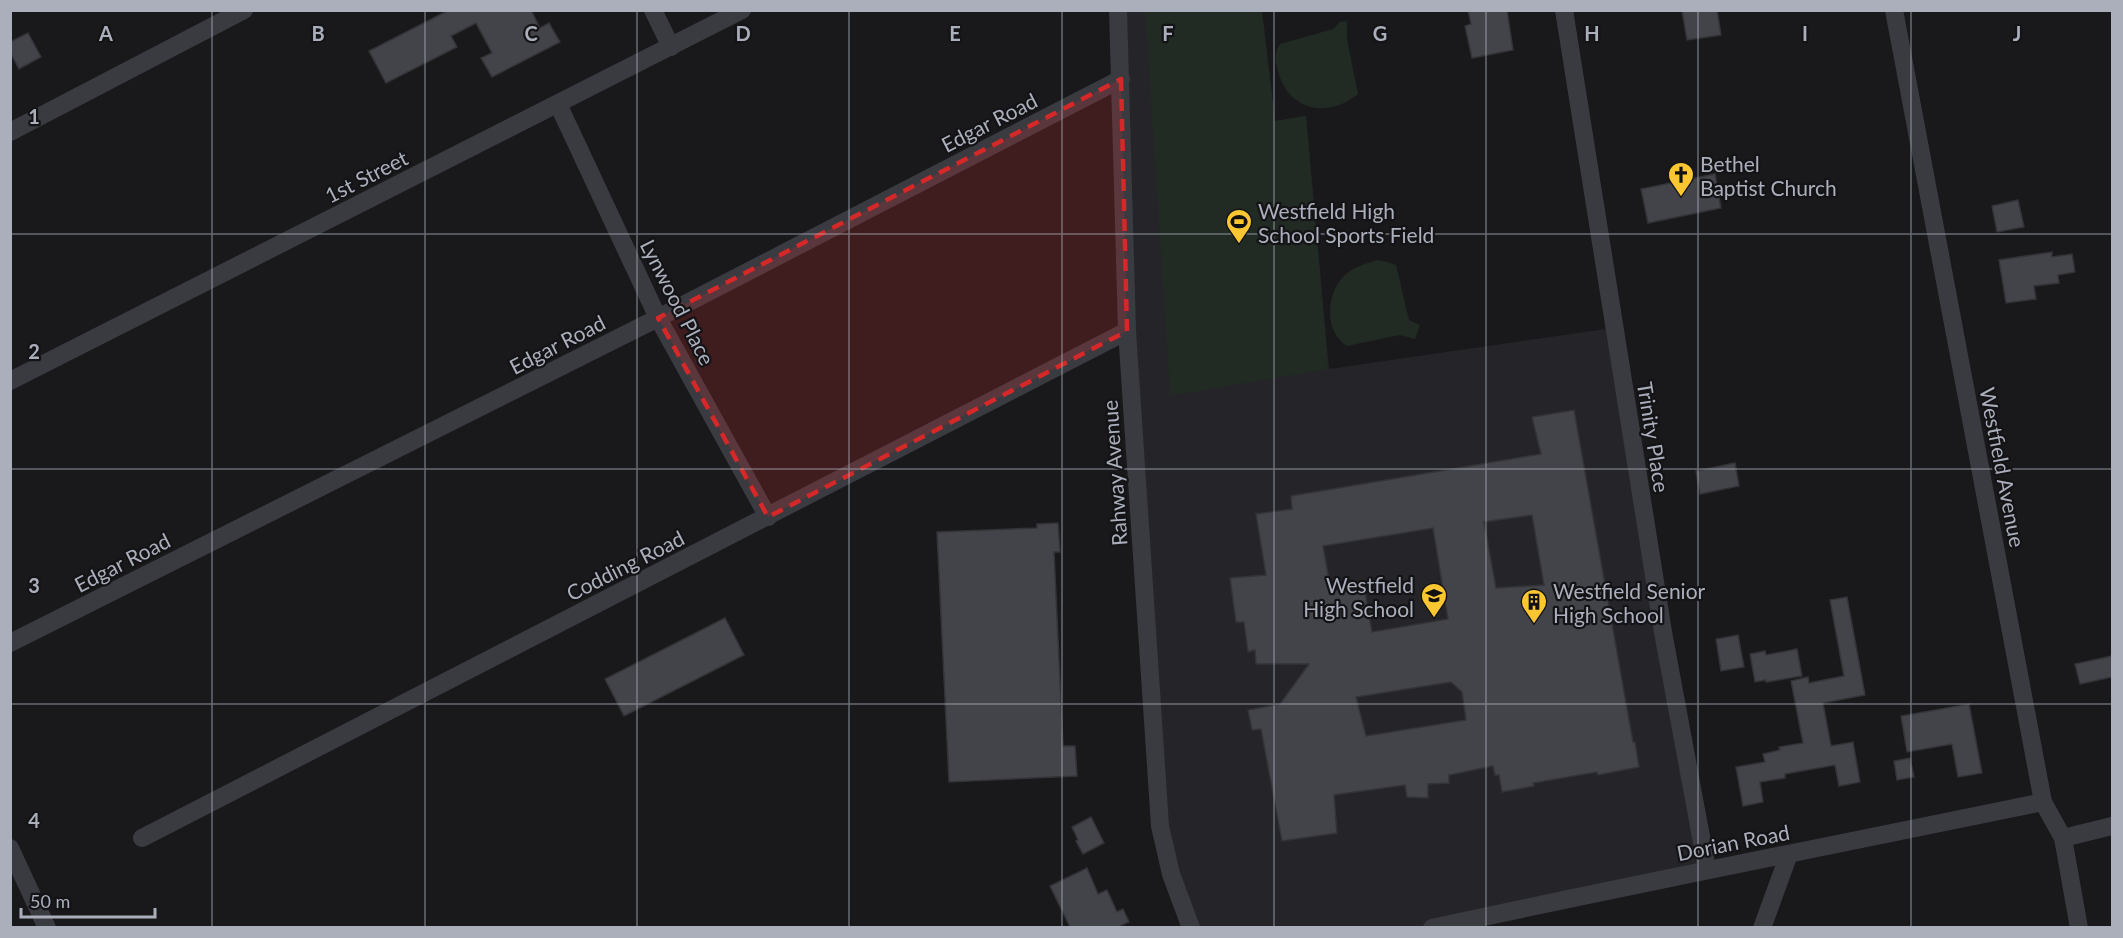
<svg xmlns="http://www.w3.org/2000/svg" width="2123" height="938" font-family="Lato,sans-serif">
  <rect width="100%" height="100%" fill="#19191c"/>
  <path fill="#252529" d="M 1118,11 L 1262,11 L 1275,121 L 1306,116 L 1329,369 L 1613,328 L 1707,869 L 1432,927 L 1191,927 L 1160,826 Z"/>
  <g fill="#212a23">
    <path d="M 1145,11 L 1262,11 L 1275,121 L 1306,116 L 1328,369 L 1170,396 Z"/>
    <path d="M 1347,21 L 1347,39 L 1358,94 C 1328,119 1288,111 1278,71 C 1275,61 1274,53 1280,44 L 1333,29 L 1340,22 Z"/>
    <path d="M 1377,260 L 1388,262 L 1396,265 L 1409,320 L 1420,325 L 1415,339 L 1400,335 L 1347,346 C 1324,332 1326,295 1343,277 C 1352,267 1365,264 1377,260 Z"/>
  </g>
  <g fill="#434449" stroke="#333338" stroke-width="1.5" fill-rule="evenodd">
    <path d="M 449,10 L 531,10 L 540,28 L 549,23 L 560,42 L 492,77 L 481,58 L 492,53 L 476,23 L 451,36 L 457,47 L 386,83 L 369,51 Z"/>
    <path d="M 1468,10 L 1507,10 L 1513,50 L 1472,58 L 1465,26 L 1471,24 Z"/>
    <path d="M 1682,10 L 1717,10 L 1721,35 L 1687,40 Z"/>
    <path d="M 28,33 L 41,57 L 19,69 L 10,52 L 10,42 Z"/>
    <path d="M 1715,174 L 1721,208 L 1648,223 L 1641,189 Z"/>
    <path d="M 2018,200 L 2024,227 L 1997,232 L 1992,206 Z"/>
    <path d="M 2052,252 L 2052,257 L 2072,254 L 2075,272 L 2058,275 L 2059,283 L 2034,286 L 2036,299 L 2006,303 L 1999,260 Z"/>
    <path d="M 1574,410 L 1633,742 L 1635,742 L 1639,767 L 1598,775 L 1597,772 L 1533,783 L 1534,786 L 1502,792 L 1499,775 L 1495,775 L 1493,766 L 1449,775 L 1449,783 L 1428,784 L 1428,798 L 1407,797 L 1405,785 L 1334,795 L 1337,833 L 1282,841 L 1261,729 L 1252,730 L 1248,710 L 1280,704 L 1309,664 L 1256,664 L 1255,650 L 1248,652 L 1244,622 L 1236,622 L 1230,578 L 1266,575 L 1256,514 L 1292,509 L 1291,496 L 1541,454 L 1532,417 ZM 1532,515 L 1544,585 L 1496,588 L 1484,522 ZM 1433,528 L 1448,619 L 1372,632 L 1364,586 L 1331,591 L 1323,546 ZM 1451,682 L 1462,692 L 1466,720 L 1366,736 L 1356,697 Z"/>
    <path d="M 1735,463 L 1739,486 L 1700,494 L 1696,471 Z"/>
    <path d="M 1058,523 L 1060,552 L 1054,552 L 1063,746 L 1075,746 L 1077,776 L 949,782 L 937,532 L 1037,528 L 1037,524 Z"/>
    <path d="M 1847,597 L 1865,695 L 1823,703 L 1831,746 L 1853,742 L 1860,782 L 1839,786 L 1835,765 L 1785,774 L 1785,778 L 1760,782 L 1763,802 L 1743,806 L 1736,767 L 1765,762 L 1763,754 L 1780,750 L 1779,747 L 1803,743 L 1791,681 L 1808,677 L 1809,683 L 1844,676 L 1830,600 Z"/>
    <path d="M 725,618 L 744,655 L 624,716 L 605,679 Z"/>
    <path d="M 1738,635 L 1744,667 L 1721,671 L 1716,639 Z"/>
    <path d="M 1797,649 L 1802,676 L 1766,682 L 1766,680 L 1755,682 L 1750,654 L 1765,651 L 1766,655 Z"/>
    <path d="M 2112,656 L 2112,677 L 2080,684 L 2075,664 Z"/>
    <path d="M 1969,704 L 1982,773 L 1958,777 L 1952,744 L 1907,752 L 1901,716 Z"/>
    <path d="M 1910,758 L 1914,777 L 1897,780 L 1894,761 Z"/>
    <path d="M 1091,817 L 1104,843 L 1083,854 L 1076,841 L 1078,840 L 1072,827 Z"/>
    <path d="M 1087,868 L 1098,894 L 1107,890 L 1117,912 L 1123,909 L 1129,922 L 1118,927 L 1070,927 L 1050,886 Z"/>
  </g>
  <g fill="none" stroke-linecap="round" stroke-linejoin="round">
    <g stroke="#3a3b41" stroke-width="18">
      <path d="M 653,10 L 671,47"/>
      <path d="M 1118,10 L 1127,331 L 1160,826 L 1171,874 L 1191,928"/>
      <path d="M 1564,10 L 1663,632 L 1707,869"/>
      <path d="M 1894,10 L 2043,802 L 2063,838 L 2079,928"/>
      <path d="M 558,104 L 658,318 L 768,517"/>
      <path d="M 10,132 L 244,10"/>
      <path d="M 10,381 L 742,10"/>
      <path d="M 10,643 L 658,318 L 1121,79"/>
      <path d="M 142,838 L 1127,331"/>
      <path d="M 2063,838 L 2112,826"/>
      <path d="M 10,848 L 47,928"/>
      <path d="M 1432,928 C 1635,884 1839,844 2043,802"/>
      <path d="M 1762,928 L 1789,854"/>
    </g>
  </g>
  <path fill="#d62828" fill-opacity="0.2" stroke="#d62828" stroke-width="4.5" stroke-dasharray="12 8" stroke-linejoin="round" d="M 1121,79 L 1127,331 L 768,517 L 658,318 Z"/>
  <path fill="none" stroke="#abafbc" stroke-width="1.5" stroke-opacity="0.55" d="M 212,10 L 212,928M 425,10 L 425,928M 637,10 L 637,928M 849,10 L 849,928M 1062,10 L 1062,928M 1274,10 L 1274,928M 1486,10 L 1486,928M 1698,10 L 1698,928M 1911,10 L 1911,928M 10,234 L 2112,234M 10,469 L 2112,469M 10,704 L 2112,704"/>
  <defs>
    <symbol id="church-pin" viewBox="-11 -11 22 30"><path d="M0 17L-7.5 6A9.5 9.5 0 1 1 7.5 6Z" fill="#fbc632" stroke="#141417"/><path d="M-1.2-6h2.4v3.5h3.3v2.4h-3.3V6h-2.4V-.1h-3.3v-2.4h3.3Z" fill="#111"/></symbol>
    <symbol id="stadium-pin" viewBox="-11 -11 22 30"><path d="M0 17L-7.5 6A9.5 9.5 0 1 1 7.5 6Z" fill="#fbc632" stroke="#141417"/><path d="M0-5a6.5 5 0 1 0 0 10a6.5 5 0 1 0 0-10ZM-3.5-1.8h7v3.6h-7Z" fill="#111"/></symbol>
    <symbol id="school-pin" viewBox="-11 -11 22 30"><path d="M0 17L-7.5 6A9.5 9.5 0 1 1 7.5 6Z" fill="#fbc632" stroke="#141417"/><path d="M0-5L7-2L0 1L-7-2ZM-4 1L0 2.5L4 1V4Q0 6-4 4Z" fill="#111"/></symbol>
    <symbol id="building-pin" viewBox="-11 -11 22 30"><path d="M0 17L-7.5 6A9.5 9.5 0 1 1 7.5 6Z" fill="#fbc632" stroke="#141417"/><path d="M-4-6H4V6H1V3H-1V6H-4ZM-2.5-4.3h1.7v1.8h-1.7ZM.8-4.3h1.7v1.8H.8ZM-2.5-1h1.7V.8h-1.7ZM.8-1h1.7V.8H.8Z" fill="#111"/></symbol>
  </defs>
  <g fill-rule="evenodd">
    <use href="#church-pin" x="1666" y="160" width="30" height="40"/>
    <use href="#stadium-pin" x="1224" y="207" width="30" height="40"/>
    <use href="#school-pin" x="1419" y="581" width="30" height="40"/>
    <use href="#building-pin" x="1519" y="587" width="30" height="40"/>
  </g>
  <g text-anchor="middle" dominant-baseline="central" stroke-width="4.5" stroke-linejoin="round" paint-order="stroke">
    <g font-size="21" fill="#abafbc" stroke="#141417">
      <text transform="translate(989 122) rotate(-27)">Edgar Road</text>
      <text transform="translate(366 176) rotate(-27)">1st Street</text>
      <text transform="translate(678 302) rotate(63)">Lynwood Place</text>
      <text transform="translate(557 344) rotate(-27)">Edgar Road</text>
      <text transform="translate(1654 437) rotate(81)">Trinity Place</text>
      <text transform="translate(2003 467) rotate(79)">Westfield Avenue</text>
      <text transform="translate(1114 473) rotate(-94)">Rahway Avenue</text>
      <text transform="translate(122 562) rotate(-27)">Edgar Road</text>
      <text transform="translate(625 565) rotate(-27)">Codding Road</text>
      <text transform="translate(1733 842) rotate(-11)">Dorian Road</text>
    </g>
    <g font-size="21" fill="#abafbc" stroke="#141417" text-anchor="start">
      <text x="1700" y="163">Bethel<tspan x="1700" dy="24">Baptist Church</tspan></text>
      <text x="1258" y="210">Westfield High<tspan x="1258" dy="24">School Sports Field</tspan></text>
      <text x="1414" y="584" text-anchor="end">Westfield<tspan x="1414" dy="24">High School</tspan></text>
      <text x="1553" y="590">Westfield Senior<tspan x="1553" dy="24">High School</tspan></text>
    </g>
  </g>
  <g font-size="20" text-anchor="middle" font-weight="bold" fill="#abafbc" stroke="#141417" stroke-width="4.5" stroke-linejoin="round" paint-order="stroke">
    <text x="106" y="41">A</text>
    <text x="318" y="41">B</text>
    <text x="531" y="41">C</text>
    <text x="743" y="41">D</text>
    <text x="955" y="41">E</text>
    <text x="1168" y="41">F</text>
    <text x="1380" y="41">G</text>
    <text x="1592" y="41">H</text>
    <text x="1805" y="41">I</text>
    <text x="2017" y="41">J</text>
    <text x="34" y="124">1</text>
    <text x="34" y="359">2</text>
    <text x="34" y="593">3</text>
    <text x="34" y="828">4</text>
  </g>
  <rect width="2123" height="938" fill="none" stroke="#abafbc" stroke-width="24"/>
  <path d="M21 908v9h134v-9" fill="none" stroke="#abafbc" stroke-width="3"/>
  <text x="30" y="908" font-size="18" fill="#abafbc" stroke="#141417" stroke-width="4.5" paint-order="stroke">50 m</text>
</svg>
